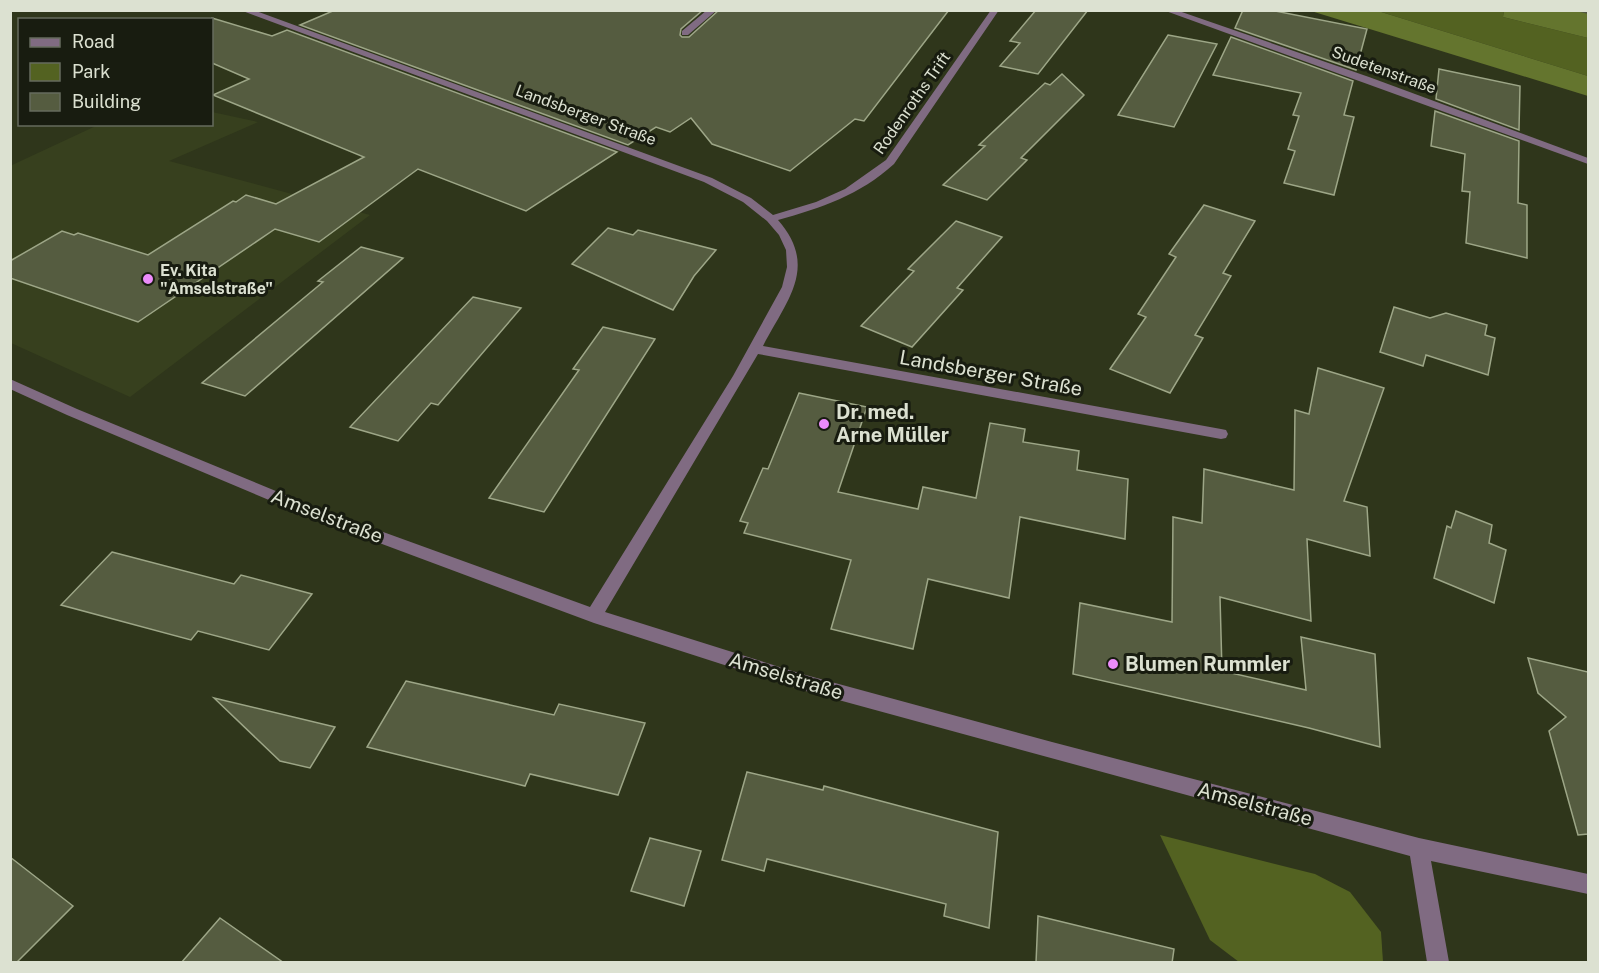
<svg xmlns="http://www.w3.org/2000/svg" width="1599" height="973" font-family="'Public Sans',sans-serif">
  <rect width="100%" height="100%" fill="#2f361b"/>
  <path fill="#37401e" d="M 212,112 L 258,122 L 169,161 L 370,215 L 130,397 L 11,343 L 10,166 L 98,125 L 212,124 Z"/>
  <g fill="#536221">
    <path d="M 1378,11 L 1504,11 L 1503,17 L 1588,38 L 1588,76 Z"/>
    <path d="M 1160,835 L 1315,874 L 1350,892 L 1381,932 L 1383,962 L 1239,962 L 1210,940 Z"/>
  </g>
  <g fill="#64752e">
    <path d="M 1311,11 L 1378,11 L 1588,76 L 1588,96 Z"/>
    <path d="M 1504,11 L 1588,11 L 1588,38 L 1503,17 Z"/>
  </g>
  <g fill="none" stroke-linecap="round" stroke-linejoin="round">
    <path fill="#515642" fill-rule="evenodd" d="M 1572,10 L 1588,10 L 1588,14 Z"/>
  </g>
  <g fill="#555c40" stroke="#9da687" stroke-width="1.5">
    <path d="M 335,10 L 703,10 L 681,29 L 680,35 L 682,37 L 689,37 L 719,10 L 949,10 L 864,121 L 855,119 L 790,171 L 712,144 L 691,118 L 670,132 L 656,127 L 628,145 L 300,25 Z"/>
    <path d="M 1036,10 L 1088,10 L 1038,74 L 1000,66 L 1020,43 L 1010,41 Z"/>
    <path d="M 1243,10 L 1270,10 L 1367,29 L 1356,70 L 1235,28 Z"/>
    <path d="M 212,18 L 272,36 L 287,30 L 617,152 L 526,211 L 418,169 L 319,242 L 275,229 L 138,322 L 10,278 L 10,261 L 62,231 L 74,235 L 78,233 L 148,255 L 233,201 L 236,202 L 246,195 L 276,204 L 364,157 L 213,95 L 249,79 L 212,63 Z"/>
    <path d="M 1168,35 L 1217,44 L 1174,127 L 1118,115 Z"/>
    <path d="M 1231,37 L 1353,81 L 1344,115 L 1354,117 L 1334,195 L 1284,183 L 1295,151 L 1288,149 L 1299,116 L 1293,115 L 1301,93 L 1213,75 Z"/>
    <path d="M 1439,69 L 1520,86 L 1519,130 L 1436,99 Z"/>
    <path d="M 1062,74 L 1084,95 L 1021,158 L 1027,160 L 987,200 L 943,185 L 985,146 L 979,145 L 1045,83 L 1050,85 Z"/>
    <path d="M 1435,111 L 1519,141 L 1518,203 L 1527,205 L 1527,258 L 1466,243 L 1470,192 L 1462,191 L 1465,154 L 1431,146 Z"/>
    <path d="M 1204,205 L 1255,221 L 1223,273 L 1231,276 L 1195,335 L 1203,338 L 1170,393 L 1110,369 L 1146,317 L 1138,314 L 1176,257 L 1169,254 Z"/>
    <path d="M 956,221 L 1002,237 L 957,288 L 963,290 L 912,347 L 861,326 L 914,271 L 908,269 Z"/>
    <path d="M 608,228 L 633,235 L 638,230 L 716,250 L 694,276 L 673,310 L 572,264 Z"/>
    <path d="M 361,247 L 403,258 L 245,396 L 202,383 L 323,282 L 318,281 Z"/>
    <path d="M 473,297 L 521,308 L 438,405 L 431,403 L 398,441 L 350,427 Z"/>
    <path d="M 1394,307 L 1430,318 L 1446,313 L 1487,325 L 1485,335 L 1495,338 L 1488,375 L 1426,355 L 1423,366 L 1380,352 Z"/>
    <path d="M 603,327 L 655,339 L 544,512 L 489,498 L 579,370 L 573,369 Z"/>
    <path d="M 1318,368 L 1384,388 L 1344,501 L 1367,507 L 1370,556 L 1307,539 L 1311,621 L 1220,597 L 1222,671 L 1306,690 L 1301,637 L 1375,654 L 1380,747 L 1309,728 L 1073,674 L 1080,603 L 1172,622 L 1173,517 L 1202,523 L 1204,469 L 1294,490 L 1295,410 L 1309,414 Z"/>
    <path d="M 799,393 L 867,407 L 838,492 L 918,509 L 923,487 L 976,498 L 990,423 L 1025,429 L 1023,442 L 1079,451 L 1077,470 L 1128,479 L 1125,539 L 1020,517 L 1009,598 L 928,579 L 913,649 L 831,629 L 851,560 L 744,533 L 748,523 L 740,521 L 763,468 L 768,469 Z"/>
    <path d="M 1456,511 L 1492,525 L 1489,543 L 1506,550 L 1494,603 L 1434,578 L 1447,526 L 1451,528 Z"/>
    <path d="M 112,552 L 234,584 L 241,575 L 312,594 L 269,650 L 198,631 L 191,640 L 61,605 Z"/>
    <path d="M 1528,658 L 1588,672 L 1588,834 L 1578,835 L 1549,731 L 1566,717 L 1538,693 Z"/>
    <path d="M 406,681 L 554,715 L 559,704 L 645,723 L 618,795 L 530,774 L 525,786 L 367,747 Z"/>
    <path d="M 214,698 L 335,727 L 310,768 L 280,761 Z"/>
    <path d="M 747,772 L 823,790 L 824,786 L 998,832 L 989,928 L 944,916 L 946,904 L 767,859 L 764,871 L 722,860 Z"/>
    <path d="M 650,838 L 701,851 L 684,906 L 631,891 Z"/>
    <path d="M 10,857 L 73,906 L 16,963 L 10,963 Z"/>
    <path d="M 1038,916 L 1174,949 L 1172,963 L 1036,963 Z"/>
    <path d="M 220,918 L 284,963 L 181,963 Z"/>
  </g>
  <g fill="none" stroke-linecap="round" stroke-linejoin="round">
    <g fill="#806b82" fill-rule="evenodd">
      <path d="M 240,10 L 253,10 L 712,178 L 751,198 L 773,215 L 816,202 L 845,189 L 886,160 L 991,10 L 999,10 L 894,164 C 860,195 821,208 778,220 C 819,267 787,300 763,346 L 1221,429 L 1226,430 L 1228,434 L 1226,438 L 1221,439 L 758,354 L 605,612 L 802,674 L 1052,742 L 1419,838 L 1588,874 L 1588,894 L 1431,861 L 1449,962 L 1427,962 L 1410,856 L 802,690 L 594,623 L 307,516 L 67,415 L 10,389 L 10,379 L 77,409 L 317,508 L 590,607 L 733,376 L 782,287 L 787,267 L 786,250 L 779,235 L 767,221 L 743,202 L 704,182 Z"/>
      <path d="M 707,10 L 717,10 L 688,35 L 682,35 L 682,31 Z"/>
      <path d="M 1163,10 L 1176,10 L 1369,77 L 1588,158 L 1588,164 Z"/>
    </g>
  </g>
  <g fill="#ec8cfa" stroke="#181c10" stroke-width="2">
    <circle cx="148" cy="279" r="6"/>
    <circle cx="824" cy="424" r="6"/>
    <circle cx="1113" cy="664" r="6"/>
  </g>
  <g text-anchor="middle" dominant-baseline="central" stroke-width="6" stroke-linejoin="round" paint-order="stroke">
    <g font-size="16" fill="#dce1d1" stroke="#181c10">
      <text transform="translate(1384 70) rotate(20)">Sudetenstraße</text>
      <text transform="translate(912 103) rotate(-55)">Rodenroths Trift</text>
      <text transform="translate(586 115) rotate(20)">Landsberger Straße</text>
    </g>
    <g font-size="16" font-weight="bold" fill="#dce1d1" stroke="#181c10" text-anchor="start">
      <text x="160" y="270">Ev. Kita<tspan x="160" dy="18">"Amselstraße"</tspan></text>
    </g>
    <g font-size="20" fill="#dce1d1" stroke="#181c10">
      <text transform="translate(991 373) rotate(10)">Landsberger Straße</text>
      <text transform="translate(327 516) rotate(21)">Amselstraße</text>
      <text transform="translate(786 676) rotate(17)">Amselstraße</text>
      <text transform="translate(1255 804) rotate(15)">Amselstraße</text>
    </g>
    <g font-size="20" font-weight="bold" fill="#dce1d1" stroke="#181c10" text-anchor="start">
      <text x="836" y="412">Dr. med.<tspan x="836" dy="23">Arne Müller</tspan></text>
      <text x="1125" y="664">Blumen Rummler</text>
    </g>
  </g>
  <rect width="1599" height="973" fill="none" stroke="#dce1d1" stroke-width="24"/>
  <rect x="18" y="18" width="195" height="108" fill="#181c10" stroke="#666b5d" stroke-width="1.5"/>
  <rect x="30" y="38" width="30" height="9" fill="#806b82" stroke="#666b5d" stroke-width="1.5"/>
  <text x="72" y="48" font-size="18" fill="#dce1d1">Road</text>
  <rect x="30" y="63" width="30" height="18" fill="#536221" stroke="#666b5d" stroke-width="1.5"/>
  <text x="72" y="78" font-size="18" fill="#dce1d1">Park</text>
  <rect x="30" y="93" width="30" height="18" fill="#555c40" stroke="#666b5d" stroke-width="1.5"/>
  <text x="72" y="108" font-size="18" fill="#dce1d1">Building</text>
</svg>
